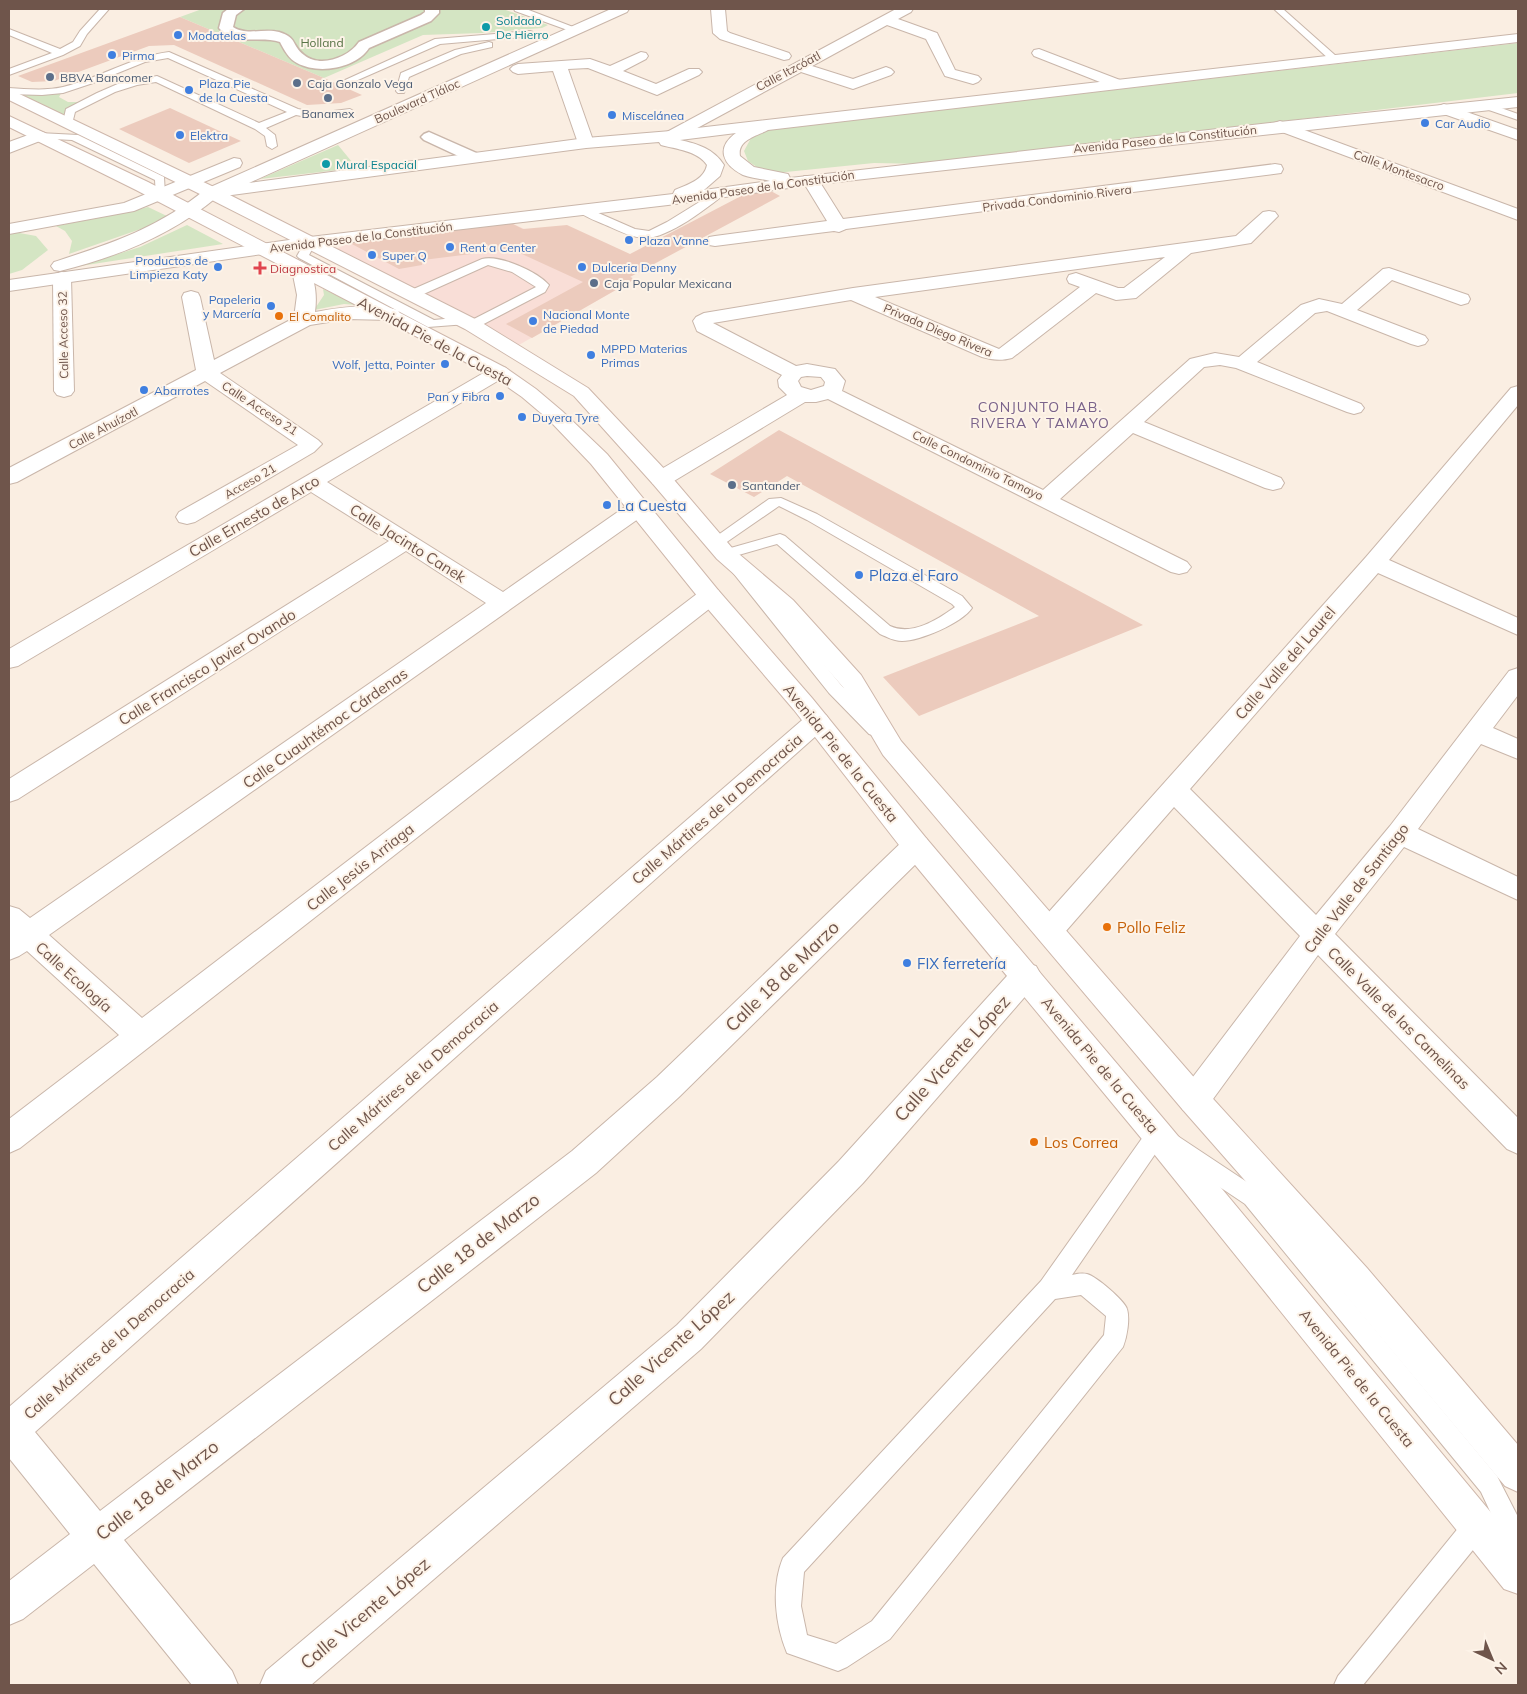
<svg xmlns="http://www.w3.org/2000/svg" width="1527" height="1694" font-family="Mulish,sans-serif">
  <rect width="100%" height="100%" fill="#faeee2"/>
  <path fill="#f9ded7" d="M 509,222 L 635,279 L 517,346 L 333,250 L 350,243 Z"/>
  <g fill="#d4e5c3">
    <path d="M 202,9 L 503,9 L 548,25 L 542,28 L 482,33 L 423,35 L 324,78 L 180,17 Z"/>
    <path d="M 1518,43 L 1518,93 L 924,164 L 874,163 L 776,173 L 758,168 L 748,161 L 744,151 L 751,138 L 767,130 Z"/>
    <path d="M 63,90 L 59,97 L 68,102 L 84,102 L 70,111 L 68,122 L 9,94 L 9,91 L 37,93 Z"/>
    <path d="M 338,145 L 352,162 L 364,167 L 260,179 Z"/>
    <path d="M 148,207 L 169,217 L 158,223 L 69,254 L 72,241 L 65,231 L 56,226 L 129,212 Z"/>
    <path d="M 187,225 L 223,244 L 80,266 L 140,247 Z"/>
    <path d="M 14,232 L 36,236 L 48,250 L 22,270 L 9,274 L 9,233 Z"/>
    <path d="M 323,289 L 357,305 L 344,304 L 314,310 L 324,295 Z"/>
  </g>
  <g fill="#eccbbd">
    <path d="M 180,17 L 324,78 L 362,95 L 341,103 L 307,105 L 174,45 L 149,46 L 54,81 L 32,82 L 18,76 Z"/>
    <path d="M 170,108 L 241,141 L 189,163 L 119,129 Z"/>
    <path d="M 769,190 L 780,196 L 630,277 L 635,279 L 532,338 L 506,324 L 583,282 L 511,249 L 423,260 L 422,265 L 399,269 L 350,243 L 509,222 L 523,229 L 567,225 L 630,254 L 743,195 Z"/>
    <path d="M 779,430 L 1143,625 L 919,716 L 883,677 L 1039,616 L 787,476 L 754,497 L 710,474 Z"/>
  </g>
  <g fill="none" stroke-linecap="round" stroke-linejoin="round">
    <defs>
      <g id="service">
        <path d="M 100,9 L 109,9 L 87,34 L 80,46 L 63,55 L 9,75 L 9,69 L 52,53 L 9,35 L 9,29 L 60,49 L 73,42 L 80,31 Z"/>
        <path d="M 514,9 L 526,9 L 581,30 L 576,33 L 573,32 L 515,11 Z"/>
        <path d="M 1274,9 L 1283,9 L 1336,56 L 1336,60 L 1330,60 Z"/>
        <path d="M 530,31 L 533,32 L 533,36 L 440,44 L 351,83 L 348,84 L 343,81 L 435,39 Z"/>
        <path d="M 489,42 L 492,43 L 492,47 L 461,54 L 409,77 L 404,93 L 398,93 L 396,91 L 401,73 L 455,50 Z"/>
        <path d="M 169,52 L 298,109 L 317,113 L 350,109 L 355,112 L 350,115 L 317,119 L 296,115 L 266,128 L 275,135 L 277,146 L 272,149 L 267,146 L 265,136 L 255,129 L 156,82 L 137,85 L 115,92 L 75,112 L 72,124 L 64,124 L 63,122 L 66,109 L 97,93 L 120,83 L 157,76 L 259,123 L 287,112 L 168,58 L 145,62 L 93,83 L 63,93 L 42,95 L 9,94 L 9,88 C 27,89 45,91 63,87 C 100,78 131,57 169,52 Z"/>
        <path d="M 1487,103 L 1518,114 L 1518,120 L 1483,108 L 1483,104 Z"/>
        <path d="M 39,133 L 78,135 L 164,177 L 165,195 L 164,197 L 156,197 L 155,180 L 72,140 L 35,138 L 34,136 Z"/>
        <path d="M 722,188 L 726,189 L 727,191 L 726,193 C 707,208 669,238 645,238 C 633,238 619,231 608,226 C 599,222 584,217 577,210 L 583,207 L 587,208 L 635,229 L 649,231 L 667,222 Z"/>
        <path d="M 310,239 L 316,242 L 309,255 L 434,320 L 464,317 L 470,321 L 536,287 L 512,272 L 488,265 L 417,297 L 413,298 L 407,294 L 409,291 L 482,259 C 499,254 538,272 549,285 L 545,292 L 476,328 L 468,328 L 467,324 L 428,327 L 299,258 L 297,256 L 306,240 Z"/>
        <path d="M 781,498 L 817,514 L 962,596 L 972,608 C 962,623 920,641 902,641 C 894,641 887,637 880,634 L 777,544 L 735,556 L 841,685 L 881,726 L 883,730 L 881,734 L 875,736 L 869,734 L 829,693 L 718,554 L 720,551 L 780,534 L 785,536 L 890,626 C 912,636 937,620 955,607 L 952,604 L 807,520 L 779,506 L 721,546 L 711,546 L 709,543 L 711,540 L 769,499 Z"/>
        <path d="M 1157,1125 L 1164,1127 L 1259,1190 L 1497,1476 L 1518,1517 L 1518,1555 L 1509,1552 L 1481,1492 L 1245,1204 L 1160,1147 L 1072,1275 C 1076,1274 1082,1273 1087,1274 C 1096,1276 1125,1301 1127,1309 C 1130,1319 1127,1337 1123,1347 L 890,1639 L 847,1667 L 838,1671 L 787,1653 C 775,1624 771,1587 783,1558 L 1041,1281 L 1150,1127 ZM 1081,1295 L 1106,1316 L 1104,1335 L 872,1621 L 836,1644 L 807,1635 L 801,1606 L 804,1572 L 1055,1299 Z"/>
        <path d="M 1477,1513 L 1486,1516 L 1489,1525 L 1486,1534 L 1363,1685 L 1334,1685 L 1338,1676 L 1468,1516 Z"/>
      </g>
      <g id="pedestrian">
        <path d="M 228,9 L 244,9 L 236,15 L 233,27 C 246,36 264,28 279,32 C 298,38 291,45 304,55 C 320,68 348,58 359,42 L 421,15 L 425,12 L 425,9 L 439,9 L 439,13 L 431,21 L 369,48 C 356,68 319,75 297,63 C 289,59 284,50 280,42 C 260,35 234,47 219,28 L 223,13 Z"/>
        <path d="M 429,132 L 481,155 L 483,158 L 481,161 L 469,161 L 424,140 L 421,137 L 424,134 Z"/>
      </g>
      <g id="minor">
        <path d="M 711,9 L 725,9 L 727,31 L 730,33 L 789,53 L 791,56 L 789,59 L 784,60 L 720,39 L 713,33 Z"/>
        <path d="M 896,9 L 913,9 L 911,12 L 898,19 L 937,33 L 955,70 L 978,76 L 981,79 L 978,82 L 973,84 L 945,76 L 926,39 L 887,25 L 812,66 L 853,79 L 886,67 L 891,69 L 894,72 L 891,75 L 853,89 L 801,72 L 677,139 L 665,139 L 663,136 L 665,133 Z"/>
        <path d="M 1039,49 L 1120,80 L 1123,83 L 1120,86 L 1110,86 L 1034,56 L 1032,53 L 1034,50 Z"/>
        <path d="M 641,52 L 646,53 L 648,56 L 646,59 L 623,71 L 656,84 L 689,69 L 699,69 L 702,72 L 699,75 L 657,95 L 588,68 L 568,69 L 594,143 L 592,146 L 580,146 L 578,143 L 553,71 L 518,74 L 513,72 L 510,69 L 513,66 L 518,64 L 590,59 L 610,66 Z"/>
        <path d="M 1444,104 L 1518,130 L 1518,140 L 1438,112 L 1436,109 L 1438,106 Z"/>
        <path d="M 1280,121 L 1518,209 L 1518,220 L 1274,129 L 1272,126 L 1274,123 Z"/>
        <path d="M 39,131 L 45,133 L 47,136 L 45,139 L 9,153 L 9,142 Z"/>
        <path d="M 1275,164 L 1281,165 L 1283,169 L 1281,173 L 846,229 L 839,232 L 834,231 L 715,246 L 709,245 L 706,241 L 709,237 L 715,236 L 827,221 L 802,180 L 804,176 L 816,176 L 843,219 Z"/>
        <path d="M 1269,211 L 1275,212 L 1278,216 L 1251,243 L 1191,253 L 1136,298 L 1116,300 L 1096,293 L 1012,358 C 1001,361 993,360 982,357 L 851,300 L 713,323 L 796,366 L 807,364 L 835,369 L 845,381 L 842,391 L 1043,490 L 1190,359 L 1215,353 L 1239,357 L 1301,305 L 1319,299 L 1342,304 L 1383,269 L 1389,268 L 1468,295 L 1470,299 L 1468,303 L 1461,305 L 1392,280 L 1357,310 L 1425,336 L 1428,340 L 1425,344 L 1418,346 L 1411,344 L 1327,311 L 1315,313 L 1257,362 L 1361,404 L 1364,408 L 1361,412 L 1354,414 L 1347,412 L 1236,368 L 1220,365 L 1204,367 L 1144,422 L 1281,478 L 1284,483 L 1281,488 L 1273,490 L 1265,488 L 1133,433 L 1060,499 L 1187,562 L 1191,567 L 1187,572 L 1179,574 L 1171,572 L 828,399 L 816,402 L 805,402 L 669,484 L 661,486 L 653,484 L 650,479 L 653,474 L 787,395 L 779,387 L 778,380 L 782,375 L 697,331 L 693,321 L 696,317 L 704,313 L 853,288 L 1236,236 L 1263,212 ZM 1165,257 L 1124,288 L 1118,288 L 1076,273 L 1069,275 L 1067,279 L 1069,283 L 1080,287 L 999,349 L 875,297 ZM 807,376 L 821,377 L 825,382 L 824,386 L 811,390 L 801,387 L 798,381 L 801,377 Z"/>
        <path d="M 301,265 L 307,266 C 316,279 317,298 315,312 C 341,307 371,303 398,310 L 400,314 L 398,318 L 391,320 L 347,319 L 310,325 L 220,373 L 318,440 L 322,444 L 314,452 L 195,522 L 187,524 L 179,522 L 176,517 L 179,512 L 298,445 L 205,381 L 17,482 L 9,484 L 9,468 L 196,370 L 182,297 L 184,293 L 191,291 L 198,293 L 200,297 L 214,360 L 294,318 L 297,295 L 292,270 L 295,266 Z"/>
        <path d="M 62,272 L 69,274 L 71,278 L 74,391 L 71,395 L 64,397 L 57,395 L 54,391 L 53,278 L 55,274 Z"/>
        <path d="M 499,366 L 506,368 L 509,372 L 506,376 L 327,482 L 503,592 L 632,502 L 640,500 L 648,502 L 651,507 L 648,512 L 49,935 L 142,1018 L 702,590 L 710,588 L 718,590 L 722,596 L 718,602 L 20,1148 L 9,1153 L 9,1119 L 119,1035 L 27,951 L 19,956 L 9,960 L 9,906 L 19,909 L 30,918 L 486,603 L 406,551 L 18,799 L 9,802 L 9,779 L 389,541 L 311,492 L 18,666 L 9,668 L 9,649 L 492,368 Z"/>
        <path d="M 1518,386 L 1518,405 L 1389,560 L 1518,618 L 1518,635 L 1378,573 L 1190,789 L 1316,915 L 1390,826 L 1509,671 L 1518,668 L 1518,695 L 1493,728 L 1518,739 L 1518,759 L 1481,744 L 1418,829 L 1518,877 L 1518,900 L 1404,847 L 1335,934 L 1518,1118 L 1518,1154 L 1507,1149 L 1318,955 L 1205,1110 L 1194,1114 L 1183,1110 L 1178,1100 L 1183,1090 L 1300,936 L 1174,807 L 1059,939 L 1049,943 L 1039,939 L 1035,931 L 1039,923 L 1366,557 L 1511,388 Z"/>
        <path d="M 817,712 L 826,715 L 830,721 L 826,727 L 35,1432 L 100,1511 L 572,1151 L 657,1077 L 906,838 L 916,835 L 926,838 L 930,846 L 926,854 L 679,1097 L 596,1173 L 124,1540 L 232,1671 L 238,1685 L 192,1685 L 94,1564 L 23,1619 L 9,1625 L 9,1581 L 70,1534 L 9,1458 L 9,1407 L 808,715 Z"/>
        <path d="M 1026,963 L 1036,966 L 1041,975 L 1036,984 L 863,1183 L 701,1349 L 311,1685 L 260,1685 L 266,1671 L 677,1325 L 839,1161 L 1016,966 Z"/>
      </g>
      <g id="tertiary">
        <path d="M 611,9 L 629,9 L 627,12 L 249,183 L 586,138 L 671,131 L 1518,34 L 1518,42 L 768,130 C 757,136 737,140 740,156 L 754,167 L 788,174 L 790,178 L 1279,122 L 1518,97 L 1518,107 L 810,185 L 668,205 L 310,247 L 9,291 L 9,280 L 310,237 L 673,194 L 675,190 C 687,185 704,180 707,165 C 698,151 676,149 661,145 L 659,142 L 586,148 L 217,197 C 172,235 117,257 60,271 L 54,270 L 51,266 L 54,262 C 112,243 157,229 206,189 ZM 736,133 C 715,148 723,165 743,175 C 751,178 762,179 770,181 L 704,190 L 720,176 L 724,165 C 714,149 698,144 680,140 Z"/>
        <path d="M 234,158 L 240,159 L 242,163 L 240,167 L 134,211 L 9,234 L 9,224 L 124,203 Z"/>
      </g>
      <g id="secondary">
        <path d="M 9,89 L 218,189 L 479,321 L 588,388 L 669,474 L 733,549 L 793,600 L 861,675 L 901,741 L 1205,1090 L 1367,1268 L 1518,1445 L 1518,1492 L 1505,1486 L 1343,1292 L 1183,1110 L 883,755 L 843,687 L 777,612 L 717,559 L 653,484 L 574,396 L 465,329 L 206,197 L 9,100 Z"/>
        <path d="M 9,116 L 148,182 L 506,368 L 536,389 L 562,411 L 607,454 L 718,590 L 812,698 L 926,838 L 1168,1124 L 1518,1545 L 1518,1594 L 1504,1589 L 1146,1144 L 906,854 L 794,710 L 702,602 L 591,464 L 548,419 L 522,397 L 492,376 L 136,190 L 9,127 Z"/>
      </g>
    </defs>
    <use href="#service" stroke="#c9b6aa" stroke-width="2"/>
    <use href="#pedestrian" stroke="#c9b6aa" stroke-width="3"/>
    <use href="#minor" stroke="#c9b6aa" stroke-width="2"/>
    <use href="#tertiary" stroke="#c9b6aa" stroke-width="2"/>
    <use href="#secondary" stroke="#ceb7ab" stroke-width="2"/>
    <use href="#service" fill="#fff" fill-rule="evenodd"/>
    <use href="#pedestrian" fill="#fff" fill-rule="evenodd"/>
    <use href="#minor" fill="#fff" fill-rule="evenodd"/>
    <use href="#tertiary" fill="#fff" fill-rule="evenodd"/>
    <use href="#secondary" fill="#fff" fill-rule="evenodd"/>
  </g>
  <g fill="#0f9aa8" stroke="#fdf3e8" stroke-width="2">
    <circle cx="486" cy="27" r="5"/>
    <circle cx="326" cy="164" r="5"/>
  </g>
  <g fill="#3f7fe0" stroke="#fdf3e8" stroke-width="2">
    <circle cx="178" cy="35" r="5"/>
    <circle cx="112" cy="55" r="5"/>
    <circle cx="189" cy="90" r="5"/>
    <circle cx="612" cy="115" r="5"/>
    <circle cx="1425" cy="123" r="5"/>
    <circle cx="180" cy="135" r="5"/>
    <circle cx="629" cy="240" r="5"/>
    <circle cx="450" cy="247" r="5"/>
    <circle cx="372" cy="255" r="5"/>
    <circle cx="218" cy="267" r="5"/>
    <circle cx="582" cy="267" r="5"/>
    <circle cx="271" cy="306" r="5"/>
    <circle cx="533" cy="321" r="5"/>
    <circle cx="591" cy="355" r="5"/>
    <circle cx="445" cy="364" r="5"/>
    <circle cx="144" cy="390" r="5"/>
    <circle cx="500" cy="396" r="5"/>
    <circle cx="522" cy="417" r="5"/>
    <circle cx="607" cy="505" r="5"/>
    <circle cx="859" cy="575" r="5"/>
    <circle cx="907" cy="963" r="5"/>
  </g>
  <g fill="#5c6f8a" stroke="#fdf3e8" stroke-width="2">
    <circle cx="50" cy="77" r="5"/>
    <circle cx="297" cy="83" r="5"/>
    <circle cx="328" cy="98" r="5"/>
    <circle cx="594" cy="283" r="5"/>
    <circle cx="732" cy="485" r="5"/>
  </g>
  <path fill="#e0444e" stroke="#fdf3e8" stroke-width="2" d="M257.5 260.5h5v5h5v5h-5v5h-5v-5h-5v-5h5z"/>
  <g fill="#e8710a" stroke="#fdf3e8" stroke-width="2">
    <circle cx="279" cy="316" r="5"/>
    <circle cx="1107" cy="927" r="5"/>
    <circle cx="1034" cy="1142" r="5"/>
  </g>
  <g text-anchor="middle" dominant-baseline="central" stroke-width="4" stroke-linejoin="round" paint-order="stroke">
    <g font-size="12" fill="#0d838f" stroke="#fdf3e8" text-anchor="start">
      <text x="496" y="20">Soldado<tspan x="496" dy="14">De Hierro</tspan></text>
      <text x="336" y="164">Mural Espacial</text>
    </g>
    <g font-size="12" fill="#366cbe" stroke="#fdf3e8" text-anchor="start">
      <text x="188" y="35">Modatelas</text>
      <text x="122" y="55">Pirma</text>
      <text x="199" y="83">Plaza Pie<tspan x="199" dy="14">de la Cuesta</tspan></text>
      <text x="622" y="115">Miscelánea</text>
      <text x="1435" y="123">Car Audio</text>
      <text x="190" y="135">Elektra</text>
      <text x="639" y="240">Plaza Vanne</text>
      <text x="460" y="247">Rent a Center</text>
      <text x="382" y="255">Super Q</text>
      <text x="208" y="260" text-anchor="end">Productos de<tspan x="208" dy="14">Limpieza Katy</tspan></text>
      <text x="592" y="267">Dulceria Denny</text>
      <text x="261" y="299" text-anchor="end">Papeleria<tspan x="261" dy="14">y Marcería</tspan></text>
      <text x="543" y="314">Nacional Monte<tspan x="543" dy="14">de Piedad</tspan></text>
      <text x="601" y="348">MPPD Materias<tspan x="601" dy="14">Primas</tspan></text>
      <text x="435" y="364" text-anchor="end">Wolf, Jetta, Pointer</text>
      <text x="154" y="390">Abarrotes</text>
      <text x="490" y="396" text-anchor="end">Pan y Fibra</text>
      <text x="532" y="417">Duyera Tyre</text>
    </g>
    <g font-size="12" fill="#577345" stroke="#fdf3e8">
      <text x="322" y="42">Holland</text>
    </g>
    <g font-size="12" fill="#6f554b" stroke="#fdf3e8">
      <text transform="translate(788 71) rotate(-28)">Calle Itzcóatl</text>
      <text transform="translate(417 101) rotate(-24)">Boulevard Tláloc</text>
      <text transform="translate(1165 139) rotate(-6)">Avenida Paseo de la Constitución</text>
      <text transform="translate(1399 170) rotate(20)">Calle Montesacro</text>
      <text transform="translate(763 187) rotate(-8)">Avenida Paseo de la Constitución</text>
      <text transform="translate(1057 198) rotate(-7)">Privada Condominio Rivera</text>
      <text transform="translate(361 237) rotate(-7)">Avenida Paseo de la Constitución</text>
      <text transform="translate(938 330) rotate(23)">Privada Diego Rivera</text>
      <text transform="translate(63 335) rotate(-91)">Calle Acceso 32</text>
      <text transform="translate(260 408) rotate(33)">Calle Acceso 21</text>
      <text transform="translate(103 428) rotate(-28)">Calle Ahuízotl</text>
      <text transform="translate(978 465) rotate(26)">Calle Condominio Tamayo</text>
      <text transform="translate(250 481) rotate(-30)">Acceso 21</text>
    </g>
    <g font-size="12" fill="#4e5e75" stroke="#fdf3e8" text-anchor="start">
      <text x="60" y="77">BBVA Bancomer</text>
      <text x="307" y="83">Caja Gonzalo Vega</text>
      <text x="328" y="113" text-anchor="middle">Banamex</text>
      <text x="604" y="283">Caja Popular Mexicana</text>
      <text x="742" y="485">Santander</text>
    </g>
    <g font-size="12" fill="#be3a42" stroke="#fdf3e8" text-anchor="start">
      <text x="270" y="268">Diagnostica</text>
    </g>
    <g font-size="12" fill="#c56008" stroke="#fdf3e8" text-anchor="start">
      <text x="289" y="316">El Comalito</text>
    </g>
    <g font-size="14" letter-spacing="1" fill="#7a638b" stroke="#fdf3e8">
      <text x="1040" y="407">CONJUNTO HAB.<tspan x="1040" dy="16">RIVERA Y TAMAYO</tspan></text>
    </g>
    <g font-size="15" fill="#6f554b" stroke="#fdf3e8">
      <text transform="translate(435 341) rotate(28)">Avenida Pie de la Cuesta</text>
      <text transform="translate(254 516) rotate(-30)">Calle Ernesto de Arco</text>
      <text transform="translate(408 543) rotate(32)">Calle Jacinto Canek</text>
      <text transform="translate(1285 663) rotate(-49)">Calle Valle del Laurel</text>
      <text transform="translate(207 667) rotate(-32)">Calle Francisco Javier Ovando</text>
      <text transform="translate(325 728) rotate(-35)">Calle Cuauhtémoc Cárdenas</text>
      <text transform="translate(841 753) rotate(51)">Avenida Pie de la Cuesta</text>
      <text transform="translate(717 809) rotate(-41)">Calle Mártires de la Democracia</text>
      <text transform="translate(360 867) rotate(-38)">Calle Jesús Arriaga</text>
      <text transform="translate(1356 888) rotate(-52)">Calle Valle de Santiago</text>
      <text transform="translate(74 977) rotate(42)">Calle Ecología</text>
      <text transform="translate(1399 1018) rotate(45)">Calle Valle de las Camelinas</text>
      <text transform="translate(1100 1065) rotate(50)">Avenida Pie de la Cuesta</text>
      <text transform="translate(413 1076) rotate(-41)">Calle Mártires de la Democracia</text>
      <text transform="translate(109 1344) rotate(-41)">Calle Mártires de la Democracia</text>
      <text transform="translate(1357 1378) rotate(51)">Avenida Pie de la Cuesta</text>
    </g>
    <g font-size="15" fill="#366cbe" stroke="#fdf3e8" text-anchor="start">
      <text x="617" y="505">La Cuesta</text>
      <text x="869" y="575">Plaza el Faro</text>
      <text x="917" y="963">FIX ferretería</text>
    </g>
    <g font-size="15" fill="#c56008" stroke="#fdf3e8" text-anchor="start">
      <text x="1117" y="927">Pollo Feliz</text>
      <text x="1044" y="1142">Los Correa</text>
    </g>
    <g font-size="18" fill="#6f554b" stroke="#fdf3e8">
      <text transform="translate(782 976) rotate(-44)">Calle 18 de Marzo</text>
      <text transform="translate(952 1058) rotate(-48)">Calle Vicente López</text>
      <text transform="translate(478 1243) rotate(-38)">Calle 18 de Marzo</text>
      <text transform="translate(671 1348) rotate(-42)">Calle Vicente López</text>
      <text transform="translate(157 1490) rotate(-38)">Calle 18 de Marzo</text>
      <text transform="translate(365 1613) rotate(-40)">Calle Vicente López</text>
    </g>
  </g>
  <rect width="1527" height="1694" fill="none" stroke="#6f554b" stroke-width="20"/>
  <g transform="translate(1492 1659) rotate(136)" stroke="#fdf3e8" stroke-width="4" paint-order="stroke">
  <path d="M0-4L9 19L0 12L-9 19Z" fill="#6f554b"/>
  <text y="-8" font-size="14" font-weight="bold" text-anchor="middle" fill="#6f554b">N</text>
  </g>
</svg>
